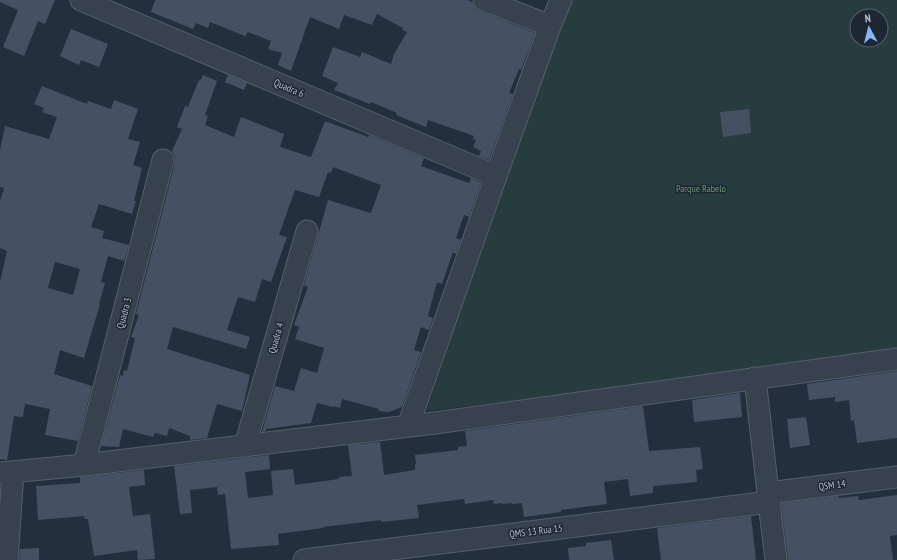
<svg xmlns="http://www.w3.org/2000/svg" width="897" height="560" font-family="'PT Sans Narrow',sans-serif">
  <rect width="100%" height="100%" fill="#242f3e"/>
  <path fill="#263c3f" fill-rule="evenodd" d="M 569,0 L 897,0 L 897,355 L 427,411 L 501,186 ZM 857,16 L 881,16 L 881,40 L 857,40 Z"/>
  <g fill="#455162" fill-rule="evenodd">
    <path d="M 0,0 L 55,0 L 45,24 L 38,21 L 24,56 L 3,47 L 18,10 L 0,2 Z"/>
    <path d="M 155,0 L 467,0 L 472,2 L 475,8 L 480,11 L 535,33 L 521,70 L 519,69 L 509,93 L 513,94 L 489,160 L 479,156 L 481,151 L 473,147 L 476,140 L 473,139 L 474,136 L 428,120 L 426,127 L 396,115 L 397,113 L 371,102 L 370,104 L 334,90 L 338,83 L 322,76 L 333,47 L 360,57 L 362,52 L 391,64 L 394,54 L 407,32 L 402,30 L 403,28 L 377,14 L 372,25 L 344,15 L 339,29 L 310,17 L 291,71 L 278,65 L 282,53 L 268,49 L 271,41 L 248,32 L 245,36 L 210,22 L 208,28 L 196,23 L 193,29 L 151,12 Z"/>
    <path d="M 71,29 L 108,44 L 99,67 L 81,60 L 79,65 L 60,56 Z"/>
    <path d="M 203,75 L 217,81 L 205,115 L 208,116 L 205,125 L 234,137 L 241,117 L 284,134 L 280,147 L 311,157 L 325,121 L 368,137 L 369,135 L 424,158 L 421,166 L 469,183 L 471,178 L 481,183 L 469,217 L 464,215 L 456,238 L 461,240 L 456,254 L 453,252 L 442,284 L 437,282 L 428,316 L 433,318 L 429,330 L 421,327 L 414,350 L 421,352 L 402,407 L 389,412 L 378,411 L 379,409 L 342,399 L 340,408 L 333,406 L 333,407 L 317,403 L 311,423 L 266,429 L 266,431 L 262,432 L 275,386 L 294,391 L 301,368 L 317,373 L 324,348 L 295,339 L 299,327 L 294,325 L 308,287 L 304,285 L 328,200 L 371,213 L 381,185 L 333,167 L 331,173 L 328,172 L 319,197 L 295,190 L 279,235 L 287,237 L 271,282 L 262,279 L 255,302 L 238,297 L 227,330 L 250,337 L 246,349 L 173,327 L 167,349 L 250,375 L 242,411 L 217,404 L 207,438 L 190,440 L 190,436 L 169,428 L 167,436 L 155,433 L 153,437 L 123,429 L 119,447 L 101,446 L 120,375 L 123,376 L 124,370 L 127,371 L 135,338 L 131,337 L 139,315 L 136,314 L 174,167 L 175,157 L 172,151 L 182,129 L 177,127 L 185,106 L 188,107 L 199,80 L 200,81 Z"/>
    <path d="M 228,75 L 247,83 L 244,90 L 225,82 Z"/>
    <path d="M 42,86 L 87,104 L 88,101 L 111,109 L 114,100 L 138,109 L 128,139 L 140,142 L 133,165 L 142,168 L 134,201 L 136,201 L 132,214 L 99,204 L 91,227 L 104,231 L 102,238 L 129,245 L 124,261 L 108,256 L 101,282 L 105,283 L 99,304 L 100,304 L 84,358 L 60,350 L 54,374 L 92,386 L 78,441 L 45,435 L 50,409 L 25,404 L 23,417 L 14,416 L 7,460 L 0,459 L 0,282 L 7,251 L 0,248 L 0,201 L 4,188 L 0,187 L 0,150 L 5,126 L 49,139 L 57,117 L 42,112 L 44,108 L 34,104 ZM 55,262 L 80,269 L 73,295 L 48,288 Z"/>
    <path d="M 749,109 L 751,133 L 723,137 L 720,112 Z"/>
    <path d="M 897,371 L 897,438 L 857,443 L 854,420 L 851,421 L 849,400 L 835,402 L 835,397 L 809,400 L 807,384 Z"/>
    <path d="M 740,393 L 742,417 L 694,422 L 692,400 Z"/>
    <path d="M 643,406 L 649,451 L 700,447 L 703,469 L 696,470 L 697,482 L 653,486 L 653,493 L 630,496 L 628,479 L 604,482 L 607,504 L 561,510 L 561,512 L 524,517 L 522,503 L 512,504 L 512,503 L 502,504 L 502,503 L 494,504 L 493,500 L 465,504 L 464,499 L 417,505 L 419,518 L 381,522 L 381,520 L 323,527 L 323,528 L 278,534 L 279,545 L 231,549 L 225,494 L 218,495 L 217,487 L 190,490 L 192,513 L 180,514 L 174,466 L 269,455 L 270,469 L 245,472 L 248,498 L 273,495 L 271,471 L 293,469 L 295,485 L 339,479 L 339,477 L 352,476 L 348,445 L 380,442 L 384,475 L 415,470 L 415,464 L 416,464 L 415,455 L 458,450 L 458,447 L 467,446 L 465,431 Z"/>
    <path d="M 806,417 L 810,445 L 790,448 L 787,419 Z"/>
    <path d="M 144,470 L 145,485 L 129,487 L 133,516 L 150,514 L 155,559 L 138,560 L 137,550 L 94,556 L 88,519 L 85,519 L 84,516 L 38,520 L 36,486 L 80,483 L 80,477 Z"/>
    <path d="M 897,495 L 897,535 L 890,536 L 893,560 L 788,560 L 781,503 L 838,496 L 839,498 L 858,496 L 859,500 Z"/>
    <path d="M 751,516 L 756,560 L 661,560 L 657,528 Z"/>
    <path d="M 611,540 L 614,560 L 569,560 L 568,548 L 586,546 L 586,543 Z"/>
    <path d="M 39,548 L 39,560 L 19,560 L 20,549 Z"/>
  </g>
  <g fill="none" stroke-linecap="round" stroke-linejoin="round">
    <defs>
      <g id="minor">
        <path d="M 81,0 L 496,176"/>
        <path d="M 484,0 L 550,26"/>
        <path d="M 755,378 L 769,502 L 776,560"/>
        <path d="M 408,426 L 496,176 L 550,26 L 561,0"/>
        <path d="M 245,446 L 307,231"/>
        <path d="M 84,465 L 163,160"/>
        <path d="M 0,473 L 84,465 L 435,423 L 897,359"/>
        <path d="M 768,493 L 897,477"/>
        <path d="M 7,560 L 13,472"/>
        <path d="M 304,560 L 769,502"/>
      </g>
    </defs>
    <use href="#minor" stroke="#565f6c" stroke-width="23"/>
    <use href="#minor" stroke="#38414e" stroke-width="21"/>
  </g>
  <g text-anchor="middle" dominant-baseline="central" stroke-width="3" stroke-linejoin="round" paint-order="stroke">
    <g font-size="10" fill="#b4bcc9" stroke="#1d2633">
      <text transform="translate(289 88) rotate(23)">Quadra 6</text>
      <text transform="translate(124 313) rotate(-75)">Quadra 3</text>
      <text transform="translate(276 338) rotate(-74)">Quadra 4</text>
      <text transform="translate(832 485) rotate(-7)">QSM 14</text>
      <text transform="translate(536 531) rotate(-7)">QMS 13 Rua 15</text>
    </g>
    <g font-size="10" fill="#6b9a76" stroke="#1d2633">
      <text x="701" y="188">Parque Rabelo</text>
    </g>
  </g>
  <g transform="translate(869 28) rotate(353)"><circle r="19" fill="#1d2633" stroke="#59626f"/>
  <path d="M0-3L7 15L0 10L-7 15Z" fill="#8ab4f8"/>
  <text y="-6" font-size="11" font-weight="bold" text-anchor="middle" fill="#b4bcc9">N</text>
  </g>
</svg>
